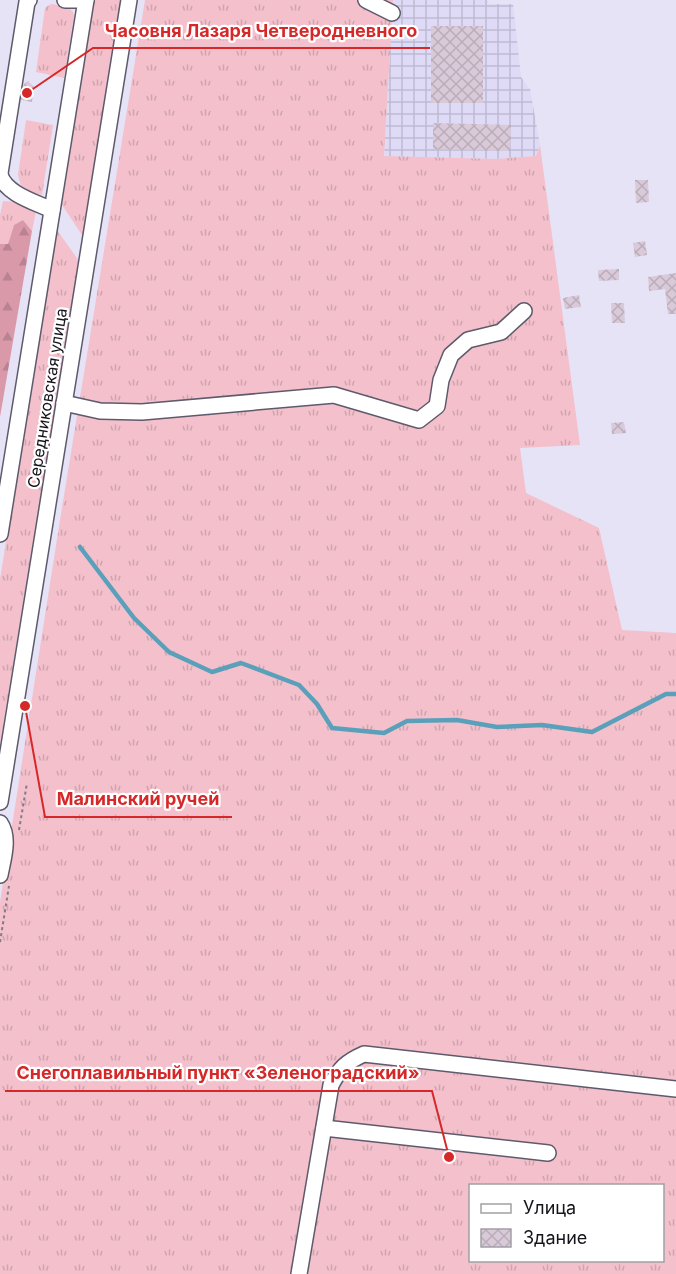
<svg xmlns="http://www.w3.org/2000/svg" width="676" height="1274" font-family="Inter,sans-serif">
  <defs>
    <pattern id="industrial-grid" width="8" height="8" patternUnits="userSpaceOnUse" patternTransform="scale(1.5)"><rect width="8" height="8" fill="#dfdaf6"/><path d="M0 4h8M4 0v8" fill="none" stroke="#bebad2"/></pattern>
    <pattern id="grass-tufts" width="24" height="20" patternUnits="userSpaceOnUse" patternTransform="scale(1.5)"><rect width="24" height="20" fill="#f3c0cc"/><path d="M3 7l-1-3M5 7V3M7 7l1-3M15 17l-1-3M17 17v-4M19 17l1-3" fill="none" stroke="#cfa4af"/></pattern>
    <pattern id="forest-firs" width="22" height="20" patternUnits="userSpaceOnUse" patternTransform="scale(1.5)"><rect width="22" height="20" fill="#d999a9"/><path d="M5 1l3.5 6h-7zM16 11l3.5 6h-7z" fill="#b98391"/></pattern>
    <pattern id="building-cross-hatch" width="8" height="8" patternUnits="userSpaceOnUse" patternTransform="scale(1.5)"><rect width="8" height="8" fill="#dacad9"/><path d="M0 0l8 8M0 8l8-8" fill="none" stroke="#baadba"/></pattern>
  </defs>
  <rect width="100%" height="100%" fill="#e6e3f7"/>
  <path fill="url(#industrial-grid)" d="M 393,0 L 487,0 L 489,4 L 513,4 L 521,77 L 530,89 L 540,145 L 536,156 L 496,159 L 384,156 Z"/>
  <g fill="url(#grass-tufts)" fill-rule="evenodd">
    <path d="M 94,0 L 121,0 L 84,238 L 62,205 Z"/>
    <path d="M 145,0 L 393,0 L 384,156 L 496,159 L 536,156 L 540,145 L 580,445 L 520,448 L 526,493 L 599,528 L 622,630 L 676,633 L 676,1274 L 0,1274 L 0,902 L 60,520 ZM 470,1186 L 662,1186 L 662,1260 L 470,1260 Z"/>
    <path d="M 52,4 L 68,7 L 73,12 L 74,16 L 64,78 L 36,72 L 45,8 L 49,5 Z"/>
    <path d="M 26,120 L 53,125 L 42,195 L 25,192 L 21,186 L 18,175 Z"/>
    <path d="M 3,201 L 17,202 L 36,211 L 32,231 L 23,220 L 14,225 L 8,244 L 0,244 L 0,215 Z"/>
    <path d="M 57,230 L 79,261 L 0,744 L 0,579 Z"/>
  </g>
  <path fill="url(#forest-firs)" d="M 23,220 L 32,231 L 0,417 L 0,244 L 8,244 L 14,225 Z"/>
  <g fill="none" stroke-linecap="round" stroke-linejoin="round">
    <path stroke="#5ba0ba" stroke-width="4.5" d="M 80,547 L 134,618 L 169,652 L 212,672 L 241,663 L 299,685 L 317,704 L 332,728 L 384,733 L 407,721 L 457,720 L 497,727 L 542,725 L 592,732 L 666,694 L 676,694"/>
  </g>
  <g fill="url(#building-cross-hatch)">
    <rect x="431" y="26" width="52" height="77"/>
    <path d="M 28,81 L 34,87 L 32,102 L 21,100 L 24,84 Z"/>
    <path d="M 433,123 L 511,125 L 510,151 L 433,149 Z"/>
    <path d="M 635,180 L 648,180 L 649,202 L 636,203 Z"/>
    <path d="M 645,241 L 647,255 L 635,257 L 633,243 Z"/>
    <path d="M 619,269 L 619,280 L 599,281 L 598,270 Z"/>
    <path d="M 676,273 L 676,314 L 668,314 L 665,289 L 649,291 L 648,277 Z"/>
    <path d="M 579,295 L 581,307 L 565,309 L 563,298 Z"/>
    <path d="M 611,303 L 624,303 L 625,323 L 612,323 Z"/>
    <path d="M 624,422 L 626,433 L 612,434 L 611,423 Z"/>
  </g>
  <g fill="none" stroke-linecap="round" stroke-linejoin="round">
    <defs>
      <g id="minor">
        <path d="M 65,0 L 86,0"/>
        <path d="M 366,0 L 392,13"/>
        <path d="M 0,173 L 27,2 L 29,0"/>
        <path d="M 0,175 C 6,194 35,202 52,210"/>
        <path d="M 64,403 L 100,411 L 142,412 L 334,395 L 419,420 L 437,406 L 441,380 L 451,355 L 468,340 L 501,332 L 524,311"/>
        <path d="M 0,534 L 86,0"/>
        <path d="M 0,802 L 129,0"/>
        <path d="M 0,823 C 10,838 3,859 0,875"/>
        <path d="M 324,1128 L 548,1153"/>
        <path d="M 299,1274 L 331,1085 C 340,1068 346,1062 364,1054 L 676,1089"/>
      </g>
    </defs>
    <use href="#minor" stroke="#5d5a6b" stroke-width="18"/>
    <g stroke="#7f7d8b" stroke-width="2" stroke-dasharray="3 3" stroke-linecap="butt">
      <path d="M 19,830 L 27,783"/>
      <path d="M 0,942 L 9,886"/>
    </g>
    <use href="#minor" stroke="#fff" stroke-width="15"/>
  </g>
  <g text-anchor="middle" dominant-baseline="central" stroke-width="4.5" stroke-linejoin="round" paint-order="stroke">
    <g font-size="16" fill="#15141b" stroke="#fff">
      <text transform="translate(47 398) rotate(-81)">Середниковская улица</text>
    </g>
  </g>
  <path fill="none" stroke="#d62828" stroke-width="2" d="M27 93L93 48H430M25 706L45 817H232M449 1157L432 1091H5"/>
  <g fill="#d62828" stroke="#fff" stroke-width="2">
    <circle cx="27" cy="93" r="6"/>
    <circle cx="25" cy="706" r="6"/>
    <circle cx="449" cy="1157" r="6"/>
  </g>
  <g font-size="18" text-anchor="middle" font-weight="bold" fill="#d62828" stroke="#fff" stroke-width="4.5" stroke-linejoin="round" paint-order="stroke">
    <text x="261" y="37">Часовня Лазаря Четверодневного</text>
    <text x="138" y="805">Малинский ручей</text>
    <text x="218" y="1079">Снегоплавильный пункт «Зеленоградский»</text>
  </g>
  <rect x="469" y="1184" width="195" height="78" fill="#ffffff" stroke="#a1a1a4" stroke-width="1.5"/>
  <rect x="481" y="1204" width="30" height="9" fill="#ffffff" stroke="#a1a1a4" stroke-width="1.5"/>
  <text x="523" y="1214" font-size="18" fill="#15141b">Улица</text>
  <rect x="481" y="1229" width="30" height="18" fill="url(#building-cross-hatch)" stroke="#a1a1a4" stroke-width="1.5"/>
  <text x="523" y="1244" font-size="18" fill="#15141b">Здание</text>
</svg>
